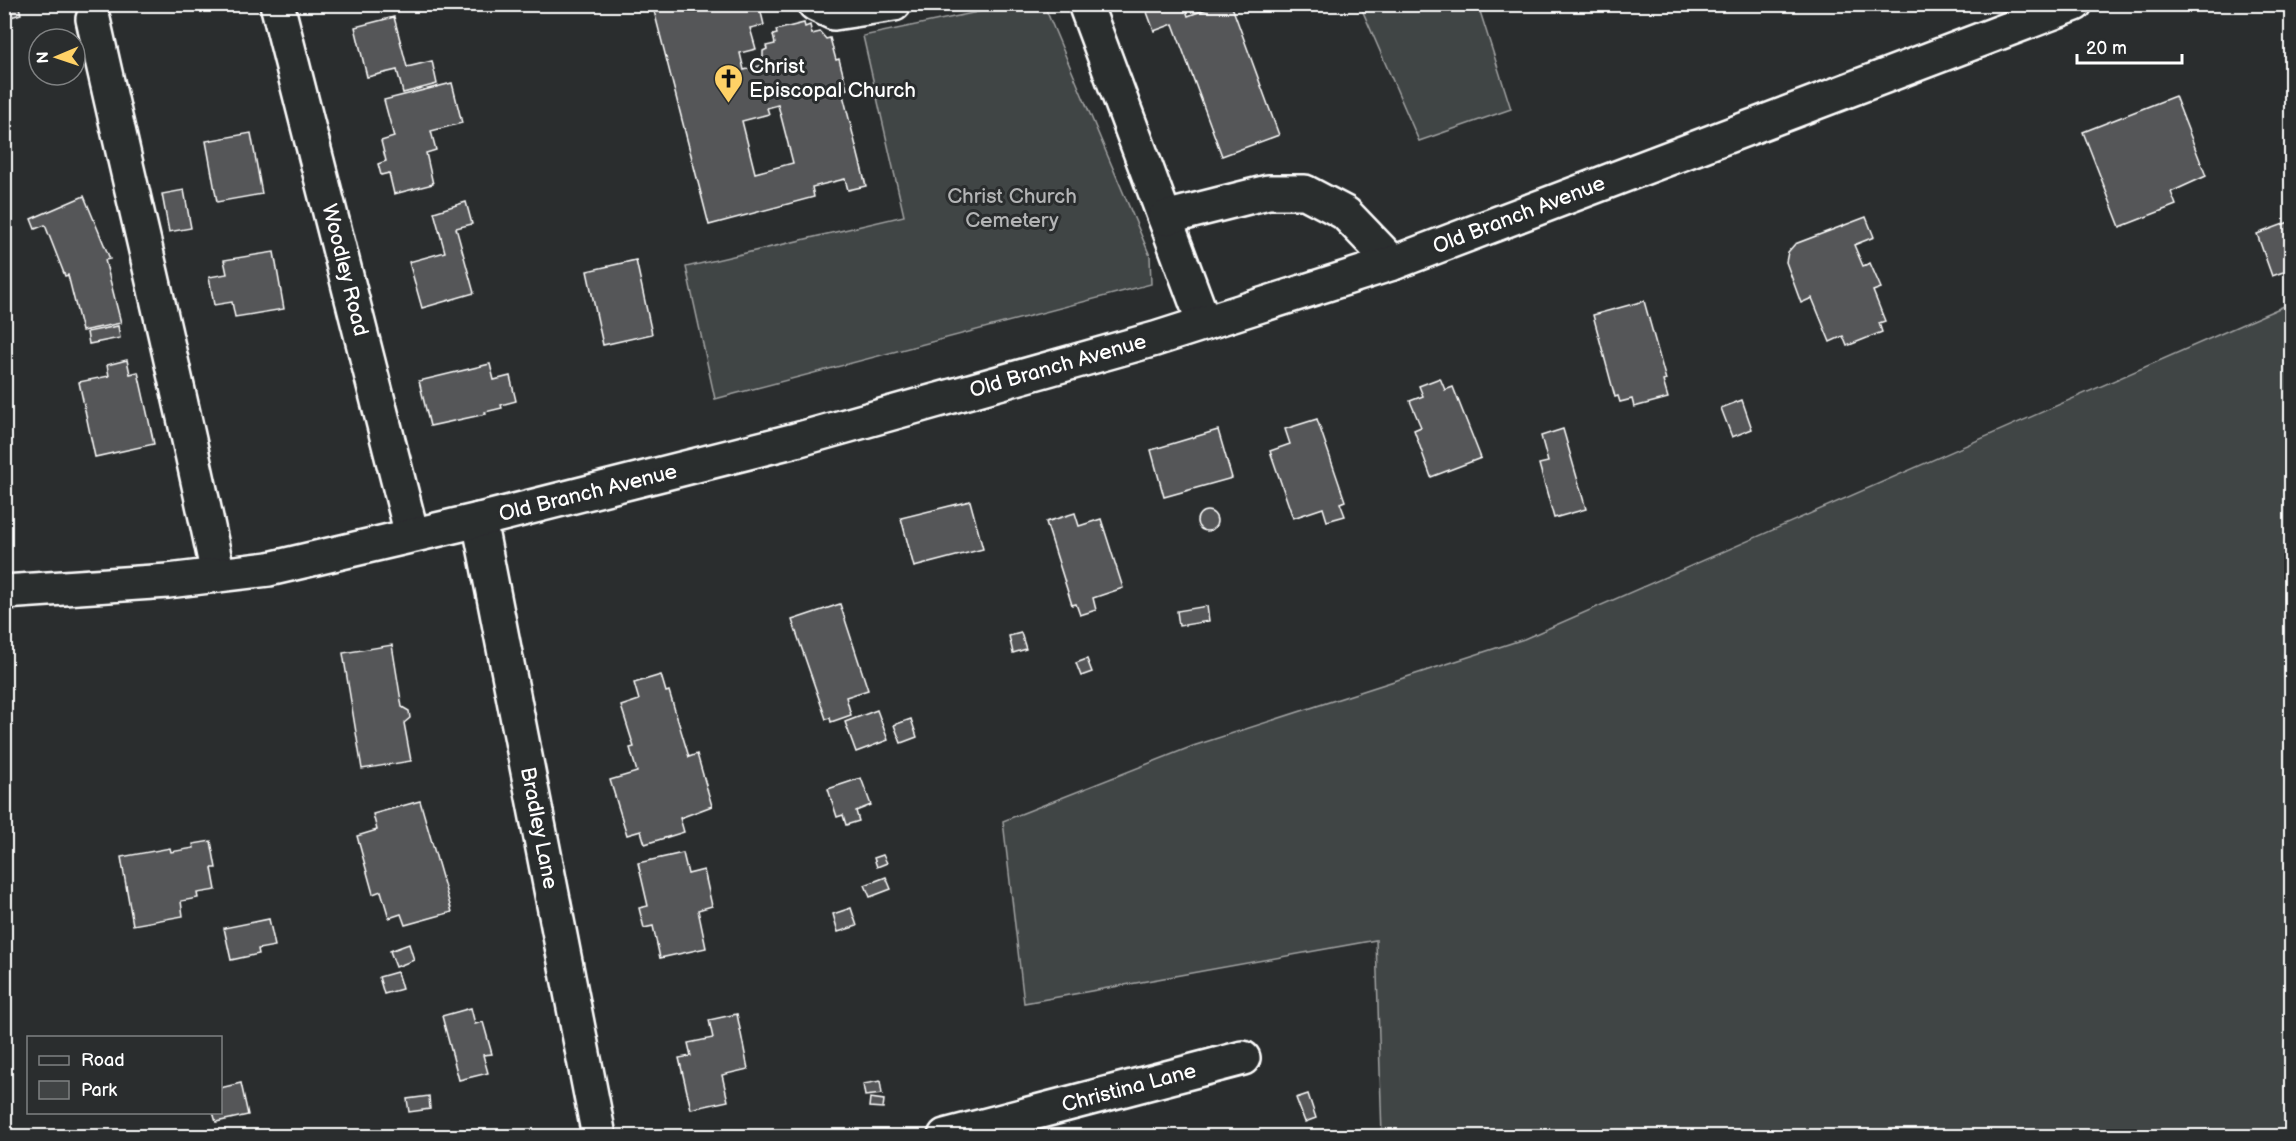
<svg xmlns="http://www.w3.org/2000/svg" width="2296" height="1141" font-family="'Balsamiq Sans',sans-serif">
  <rect width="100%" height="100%" fill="#2a2d2e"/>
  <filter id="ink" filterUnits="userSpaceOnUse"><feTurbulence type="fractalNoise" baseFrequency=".0167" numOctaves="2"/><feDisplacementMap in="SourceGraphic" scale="12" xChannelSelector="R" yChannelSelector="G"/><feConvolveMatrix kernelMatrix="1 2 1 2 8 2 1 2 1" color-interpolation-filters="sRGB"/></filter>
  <g filter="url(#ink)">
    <g fill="#414445" stroke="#a0a2a2" stroke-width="1.5">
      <path d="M 1044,5 L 1150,256 L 1151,284 L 715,399 L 686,267 L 904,216 L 863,36 L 1011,5 Z"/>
      <path d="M 1360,5 L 1478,5 L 1511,109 L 1419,141 Z"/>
      <path d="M 2291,303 L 2291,1136 L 1382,1136 L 1376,940 L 1024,1003 L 1003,821 L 1193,746 L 1524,639 Z"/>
    </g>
    <g fill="#555758" stroke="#fff" stroke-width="1.5" fill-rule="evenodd">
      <path d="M 4,4 L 18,4 L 21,14 L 4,19 Z"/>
      <path d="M 665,4 L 759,4 L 764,25 L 750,28 L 756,49 L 740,53 L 744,70 L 763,65 L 763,51 L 767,49 L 766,46 L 775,44 L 773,35 L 777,34 L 776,30 L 804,23 L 805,27 L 810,25 L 812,34 L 820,32 L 826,39 L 830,38 L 836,60 L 839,59 L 847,89 L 842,91 L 866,186 L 848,190 L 845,179 L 812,187 L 814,197 L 709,225 L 653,7 ZM 778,105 L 793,163 L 755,173 L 742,121 L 769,114 L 767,108 Z"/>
      <path d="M 1144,4 L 1184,4 L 1188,16 L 1220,4 L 1231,4 L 1279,135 L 1222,156 L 1173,24 L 1154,31 Z"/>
      <path d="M 394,17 L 407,67 L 432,61 L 437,84 L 403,93 L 397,70 L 367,77 L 355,27 Z"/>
      <path d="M 452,83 L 462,123 L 431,131 L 436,150 L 426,153 L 433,184 L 394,194 L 389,173 L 381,175 L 378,164 L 386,161 L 381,141 L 394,137 L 384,100 Z"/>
      <path d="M 2175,96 L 2206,176 L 2171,192 L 2176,205 L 2120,227 L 2083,132 Z"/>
      <path d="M 251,133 L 262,194 L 217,202 L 206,141 Z"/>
      <path d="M 184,190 L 191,228 L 169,232 L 162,194 Z"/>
      <path d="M 84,196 L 110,259 L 105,260 L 121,323 L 82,331 L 68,275 L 65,276 L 45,225 L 35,229 L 31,219 Z"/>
      <path d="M 466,202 L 472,224 L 456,228 L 474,293 L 422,308 L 409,262 L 445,252 L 434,212 Z"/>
      <path d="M 1866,217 L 1874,237 L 1854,245 L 1863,266 L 1870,263 L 1881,288 L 1873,291 L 1885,321 L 1879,323 L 1882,332 L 1847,346 L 1843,336 L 1830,342 L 1812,298 L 1801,303 L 1786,262 L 1788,252 L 1795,244 Z"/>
      <path d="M 2289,222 L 2292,269 L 2272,276 L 2257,234 Z"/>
      <path d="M 274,252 L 284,309 L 235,317 L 232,302 L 214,305 L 209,277 L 227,274 L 224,260 Z"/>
      <path d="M 636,260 L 652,334 L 603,345 L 587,271 Z"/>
      <path d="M 1644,301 L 1666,380 L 1663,381 L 1668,398 L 1634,407 L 1632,399 L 1620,402 L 1618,396 L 1615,397 L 1593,315 Z"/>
      <path d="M 118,326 L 120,338 L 89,344 L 87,332 Z"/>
      <path d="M 127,360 L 130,374 L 138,372 L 154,444 L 95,457 L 79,382 L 109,376 L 107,365 Z"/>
      <path d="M 490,364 L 494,380 L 510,376 L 516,401 L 501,405 L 502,408 L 485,412 L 486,414 L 430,426 L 419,381 Z"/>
      <path d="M 1440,378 L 1445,390 L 1453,387 L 1481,458 L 1431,477 L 1414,430 L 1421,427 L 1410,401 L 1423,396 L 1419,386 Z"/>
      <path d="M 1742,400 L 1752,429 L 1732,437 L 1721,408 Z"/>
      <path d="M 1317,419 L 1345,501 L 1340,503 L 1345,516 L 1327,521 L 1323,508 L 1293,518 L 1270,451 L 1290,444 L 1285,429 Z"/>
      <path d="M 1563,429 L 1586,509 L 1554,518 L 1539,464 L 1548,462 L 1541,436 Z"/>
      <path d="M 1218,430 L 1232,478 L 1164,497 L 1151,450 Z"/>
      <path d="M 970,501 L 983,549 L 914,567 L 901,518 Z"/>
      <circle cx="1207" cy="521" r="10"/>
      <path d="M 1075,513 L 1079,526 L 1101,519 L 1123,588 L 1093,598 L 1096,610 L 1080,615 L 1076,604 L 1072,605 L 1046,522 Z"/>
      <path d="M 840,604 L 868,690 L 846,697 L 851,715 L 831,722 L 830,718 L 826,719 L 792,620 Z"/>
      <path d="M 1207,606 L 1209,621 L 1179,626 L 1177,611 Z"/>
      <path d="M 1021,633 L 1026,649 L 1013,653 L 1009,636 Z"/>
      <path d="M 392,645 L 402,707 L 409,711 L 410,718 L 404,723 L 411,761 L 362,769 L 343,653 Z"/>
      <path d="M 1087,659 L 1092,672 L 1081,676 L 1076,663 Z"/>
      <path d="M 661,675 L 666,692 L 669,691 L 689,757 L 697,754 L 712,806 L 680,818 L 684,832 L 645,844 L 641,831 L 627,835 L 610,780 L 637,772 L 630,748 L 634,747 L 621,706 L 639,700 L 634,683 Z"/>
      <path d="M 877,710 L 888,740 L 856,752 L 845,722 Z"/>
      <path d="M 911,719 L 917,737 L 901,743 L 894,725 Z"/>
      <path d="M 861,778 L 871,805 L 856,811 L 859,821 L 846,825 L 843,815 L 837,817 L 828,789 Z"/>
      <path d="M 420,801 L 452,912 L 405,925 L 401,914 L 389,918 L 381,891 L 373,894 L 357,836 L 377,830 L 373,814 Z"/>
      <path d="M 211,841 L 216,868 L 212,868 L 216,890 L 197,893 L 198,898 L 181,901 L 183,916 L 133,925 L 121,857 L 170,848 L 171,852 L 194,848 L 193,844 Z"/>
      <path d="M 683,853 L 688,874 L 704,870 L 712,906 L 698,910 L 706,948 L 660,958 L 653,926 L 644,928 L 639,908 L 648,906 L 638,863 Z"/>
      <path d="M 883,855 L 887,863 L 877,867 L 874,858 Z"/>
      <path d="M 886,877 L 891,889 L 870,897 L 865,885 Z"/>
      <path d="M 851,908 L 857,926 L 838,932 L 833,914 Z"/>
      <path d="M 269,919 L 275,946 L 258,949 L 259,954 L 231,960 L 224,928 Z"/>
      <path d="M 409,944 L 414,960 L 396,967 L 390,951 Z"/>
      <path d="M 397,972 L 402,989 L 384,994 L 379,977 Z"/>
      <path d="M 471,1008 L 475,1024 L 483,1022 L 492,1054 L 483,1055 L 488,1073 L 459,1080 L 442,1016 Z"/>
      <path d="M 737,1014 L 748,1069 L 722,1075 L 728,1101 L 691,1109 L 679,1058 L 691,1056 L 688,1043 L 713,1038 L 709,1020 Z"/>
      <path d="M 880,1081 L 882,1094 L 865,1096 L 863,1084 Z"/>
      <path d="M 241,1083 L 248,1115 L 216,1122 L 213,1112 L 220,1112 L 220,1088 Z"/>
      <path d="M 1308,1094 L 1316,1118 L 1305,1122 L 1296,1098 Z"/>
      <path d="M 429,1096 L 430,1109 L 409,1112 L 407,1099 Z"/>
      <path d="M 870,1098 L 884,1100 L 883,1108 L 869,1107 Z"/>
    </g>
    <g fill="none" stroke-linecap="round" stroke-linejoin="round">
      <defs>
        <g id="minor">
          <path d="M 277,4 L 412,535"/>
          <path d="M 815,4 L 834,13 L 894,4"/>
          <path d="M 1085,4 L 1204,323"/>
          <path d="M 93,19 C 134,204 180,389 218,575"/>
          <path d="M 1165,218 L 1268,192 L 1305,192 L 1345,213 L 1393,263"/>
          <path d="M 479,520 L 599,1136"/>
          <path d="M 945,1136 L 1243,1058"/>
        </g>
        <path id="major" d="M 4,592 L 168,581 L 269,569 L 479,520 L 796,440 L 1155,339 L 1393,263 L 2075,4"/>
      </defs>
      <use href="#minor" stroke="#fff" stroke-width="38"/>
      <use href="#major" stroke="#fff" stroke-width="38"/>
      <use href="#minor" stroke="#2a2d2e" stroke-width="33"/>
      <use href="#major" stroke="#2a2d2e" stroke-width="33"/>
    </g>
  </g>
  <defs>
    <symbol id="church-pin" viewBox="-11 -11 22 30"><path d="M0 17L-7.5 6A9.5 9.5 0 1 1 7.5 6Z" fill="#ffd166" stroke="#2a2d2e"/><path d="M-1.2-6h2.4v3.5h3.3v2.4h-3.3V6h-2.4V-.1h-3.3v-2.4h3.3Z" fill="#111"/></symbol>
  </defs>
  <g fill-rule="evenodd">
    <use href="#church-pin" x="712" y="62" width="33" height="45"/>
  </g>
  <g text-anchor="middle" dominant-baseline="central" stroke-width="6" stroke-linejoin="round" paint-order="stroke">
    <g font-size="21" fill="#fff" stroke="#2a2d2e" text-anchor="start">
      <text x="749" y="66">Christ<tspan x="749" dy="24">Episcopal Church</tspan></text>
    </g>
    <g font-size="21" fill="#b3b4b5" stroke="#2a2d2e">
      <text x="1012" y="196">Christ Church<tspan x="1012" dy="24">Cemetery</tspan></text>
    </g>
    <g font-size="21" fill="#fff" stroke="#2a2d2e">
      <text transform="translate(1519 215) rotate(-21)">Old Branch Avenue</text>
      <text transform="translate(345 270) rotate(76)">Woodley Road</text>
      <text transform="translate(1058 366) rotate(-16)">Old Branch Avenue</text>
      <text transform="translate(588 493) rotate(-14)">Old Branch Avenue</text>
      <text transform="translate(539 828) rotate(79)">Bradley Lane</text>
      <text transform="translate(1129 1088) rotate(-15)">Christina Lane</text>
    </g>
  </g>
  <rect width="2296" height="1141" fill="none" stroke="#2a2d2e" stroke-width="24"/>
  <rect x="12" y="12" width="2272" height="1117" fill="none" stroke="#fff" stroke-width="2" filter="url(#ink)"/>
  <rect x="27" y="1036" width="195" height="78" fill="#2a2d2e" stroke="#7f8182" stroke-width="1.5"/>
  <rect x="39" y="1056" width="30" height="9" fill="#2a2d2e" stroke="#7f8182" stroke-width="1.5"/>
  <text x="81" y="1066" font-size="18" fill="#ffffff">Road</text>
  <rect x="39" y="1081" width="30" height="18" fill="#414445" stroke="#7f8182" stroke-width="1.5"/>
  <text x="81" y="1096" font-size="18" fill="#ffffff">Park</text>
  <g transform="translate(57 57) rotate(268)"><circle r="28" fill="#2a2d2e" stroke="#7f8182" stroke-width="1.5"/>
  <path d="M0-4.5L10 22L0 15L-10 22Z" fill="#ffd166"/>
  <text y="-9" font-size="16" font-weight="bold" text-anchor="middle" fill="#ffffff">N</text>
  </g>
  <path d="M2077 54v9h105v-9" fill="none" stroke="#ffffff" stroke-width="3"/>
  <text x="2086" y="54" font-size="18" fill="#ffffff" stroke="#2a2d2e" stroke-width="4.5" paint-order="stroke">20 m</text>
</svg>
